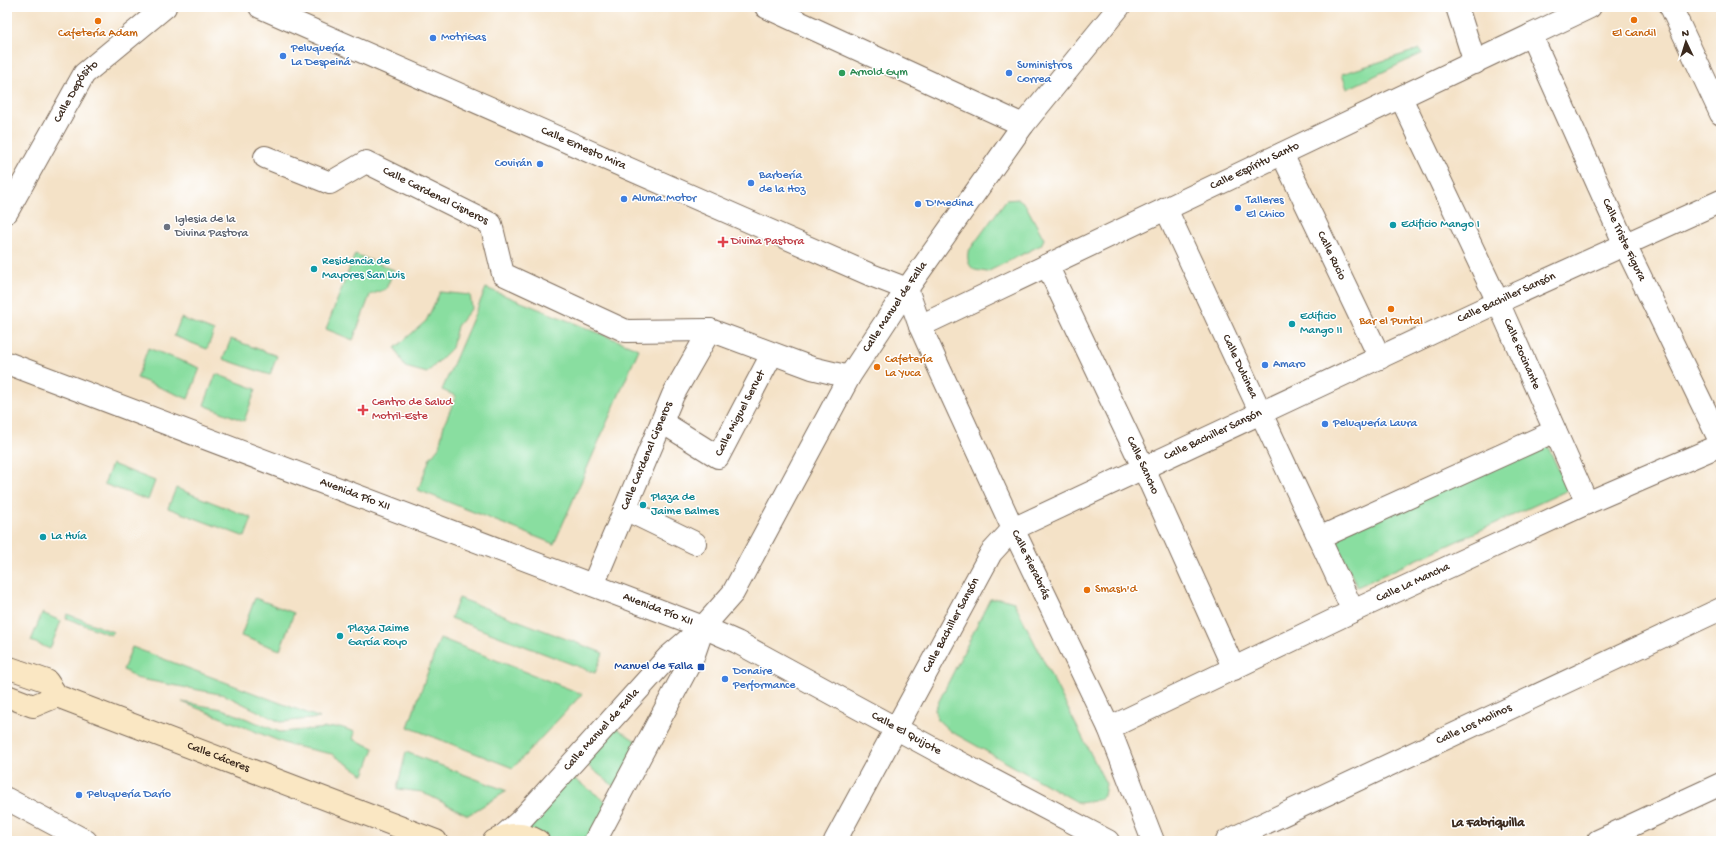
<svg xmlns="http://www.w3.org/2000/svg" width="1728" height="848" font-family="'Gochi Hand',sans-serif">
  <rect width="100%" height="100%" fill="#fff"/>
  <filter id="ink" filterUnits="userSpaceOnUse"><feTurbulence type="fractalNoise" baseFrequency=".025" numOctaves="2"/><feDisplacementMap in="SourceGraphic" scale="8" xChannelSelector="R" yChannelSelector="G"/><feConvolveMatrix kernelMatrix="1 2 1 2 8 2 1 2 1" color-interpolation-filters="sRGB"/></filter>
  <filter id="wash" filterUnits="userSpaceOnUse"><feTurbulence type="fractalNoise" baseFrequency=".012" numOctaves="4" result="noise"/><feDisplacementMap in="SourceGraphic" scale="16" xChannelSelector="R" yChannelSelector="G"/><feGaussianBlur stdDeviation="0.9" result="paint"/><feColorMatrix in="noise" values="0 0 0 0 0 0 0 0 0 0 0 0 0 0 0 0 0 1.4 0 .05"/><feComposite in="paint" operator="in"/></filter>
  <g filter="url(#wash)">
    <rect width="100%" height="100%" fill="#f4e2c7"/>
    <g fill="#89dea0" stroke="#62845f">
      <path d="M 1420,49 L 1423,53 L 1347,89 L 1342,74 Z"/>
      <path d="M 1019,199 L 1025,204 L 1044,239 L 1041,245 L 987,272 L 975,270 C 968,266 967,259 968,252 L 1006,200 Z"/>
      <path d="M 355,254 L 394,270 L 386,289 L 370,295 L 353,340 L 326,329 Z"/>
      <path d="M 486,288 L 639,349 L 554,544 L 418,490 L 430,458 L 439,447 L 444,425 L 456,396 L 442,390 Z"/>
      <path d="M 440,292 L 470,295 L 472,308 L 457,326 L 452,348 L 427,373 L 405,367 L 395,348 L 426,321 Z"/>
      <path d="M 181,318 L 214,331 L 207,349 L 174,336 Z"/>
      <path d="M 231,339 L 277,356 L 270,375 L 223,359 Z"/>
      <path d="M 148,348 L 200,368 L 188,399 L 137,378 Z"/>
      <path d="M 216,374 L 256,389 L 244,421 L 204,405 Z"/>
      <path d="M 1545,440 L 1568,490 L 1357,587 L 1334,536 Z"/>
      <path d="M 112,464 L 155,481 L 148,500 L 104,484 Z"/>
      <path d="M 176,488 L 252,518 L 245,537 L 168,508 Z"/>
      <path d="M 255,598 L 294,613 L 280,650 L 241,636 Z"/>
      <path d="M 459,598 L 603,653 L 595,673 L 451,618 Z"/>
      <path d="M 990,599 L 1003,599 L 1014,602 L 1106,784 L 1104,796 L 1094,801 L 1079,803 L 950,731 L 938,720 L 935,709 Z"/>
      <path d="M 42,613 L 61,621 L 50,649 L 31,641 Z"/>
      <path d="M 67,614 L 113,632 L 111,635 L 66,618 Z"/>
      <path d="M 440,638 L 582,694 L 513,768 L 408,727 Z"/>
      <path d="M 132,647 L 320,718 L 280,722 L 225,695 L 135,678 L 128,672 L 123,670 Z"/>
      <path d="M 182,702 L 222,709 L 280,732 L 340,727 L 355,732 L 353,739 L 374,748 L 364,775 L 332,754 L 289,745 Z"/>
      <path d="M 609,723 L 642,745 L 620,791 L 578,758 Z"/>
      <path d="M 406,752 L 507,791 L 468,815 L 422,792 L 397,789 Z"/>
      <path d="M 566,773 L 611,805 L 591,841 L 545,841 L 516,830 Z"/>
    </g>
  </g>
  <g filter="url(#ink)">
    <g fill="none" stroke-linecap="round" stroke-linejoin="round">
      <defs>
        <g id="street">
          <path id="s1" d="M 260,7 L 871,275 L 907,289 L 920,326 L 934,357 L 1013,529 L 1109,728 L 1153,841"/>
          <path d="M 766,7 L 1023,125"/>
          <path d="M 1457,7 L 1475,63"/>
          <path d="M 1671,7 L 1721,114"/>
          <path id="s2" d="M 1531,35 L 1625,245 L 1721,443"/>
          <path id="s3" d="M 1401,98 L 1498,302 L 1587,503"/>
          <path id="s4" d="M 1282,154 L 1380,358"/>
          <path id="s5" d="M 265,157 L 330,183 L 366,162 L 491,224 L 503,274 L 626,331 L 710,330 L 812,368 L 849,377"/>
          <path id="s6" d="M 1166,209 L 1353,611"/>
          <path id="s7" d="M 7,212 L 84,74 L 165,7"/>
          <path id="s8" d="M 1047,265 L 1143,467 L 1234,669"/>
          <path id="s9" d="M 920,326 L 1590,7"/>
          <path id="s10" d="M 7,363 L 703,627 L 737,642 L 943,754 L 1108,841"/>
          <path id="s11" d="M 662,422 L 718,457 L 772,354"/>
          <path d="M 625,509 L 695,543"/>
          <path d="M 1319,538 L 1555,431"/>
          <path id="s12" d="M 593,585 L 673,395 L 710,330"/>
          <path id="s13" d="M 1109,728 L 1353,611 L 1587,503 L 1721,445"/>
          <path d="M 7,799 L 86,841"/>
          <path id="s14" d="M 503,836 L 520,821 L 668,657 L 703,627 L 733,593 L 849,377 L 907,289 L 1023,125 L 1119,7"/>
          <path d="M 595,841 L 693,657 L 703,628"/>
          <path id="s15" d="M 835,841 L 991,553 L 1013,529 L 1498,302 L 1721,201"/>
          <path id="s16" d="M 1227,841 L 1721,609"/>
          <path d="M 1598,841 L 1721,784"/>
        </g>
        <g id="secondary">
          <path id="s17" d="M 7,667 L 47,681 L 57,696 L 436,841"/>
          <path d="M 7,696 L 33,706 L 57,696"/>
          <path d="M 494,841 C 509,833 524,833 538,841"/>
        </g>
      </defs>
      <use href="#street" stroke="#7c6a59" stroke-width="24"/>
      <use href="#secondary" stroke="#7c6a59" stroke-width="24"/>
      <use href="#street" stroke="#fff" stroke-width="22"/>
      <use href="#secondary" stroke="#fae7c3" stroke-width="22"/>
    </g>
  </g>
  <g fill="#e8710a" stroke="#fff" stroke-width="1.5">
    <circle cx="1634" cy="20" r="4"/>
    <circle cx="98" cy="21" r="4"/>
    <circle cx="1391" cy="309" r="4"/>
    <circle cx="877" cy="367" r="4"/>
    <circle cx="1087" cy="590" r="4"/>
  </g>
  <g fill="#3f7fe0" stroke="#fff" stroke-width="1.5">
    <circle cx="433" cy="38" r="4"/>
    <circle cx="283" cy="56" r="4"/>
    <circle cx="1009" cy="73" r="4"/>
    <circle cx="540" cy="164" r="4"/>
    <circle cx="751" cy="183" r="4"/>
    <circle cx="624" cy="199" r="4"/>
    <circle cx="918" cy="204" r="4"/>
    <circle cx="1238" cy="208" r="4"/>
    <circle cx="1265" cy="365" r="4"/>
    <circle cx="1325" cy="424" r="4"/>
    <circle cx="725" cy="679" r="4"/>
    <circle cx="79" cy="795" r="4"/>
  </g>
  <circle fill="#2e9e5b" stroke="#fff" stroke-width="1.5" cx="842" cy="73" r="4"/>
  <g fill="#0f9aa8" stroke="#fff" stroke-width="1.5">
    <circle cx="1393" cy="225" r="4"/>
    <circle cx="314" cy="269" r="4"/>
    <circle cx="1292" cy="324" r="4"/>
    <circle cx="643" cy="505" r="4"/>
    <circle cx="43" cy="537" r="4"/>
    <circle cx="340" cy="636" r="4"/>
  </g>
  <circle fill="#6b7280" stroke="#fff" stroke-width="1.5" cx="167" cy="227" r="4"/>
  <g fill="#e0444e" stroke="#fff" stroke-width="1.5">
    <path d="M721 236h4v4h4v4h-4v4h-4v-4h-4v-4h4z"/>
    <path d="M361 404h4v4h4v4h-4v4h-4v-4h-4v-4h4z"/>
  </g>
  <rect fill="#1a4fb4" stroke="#fff" stroke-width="1.5" x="697" y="663" width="8" height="8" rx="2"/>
  <g text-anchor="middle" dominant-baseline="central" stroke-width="3" stroke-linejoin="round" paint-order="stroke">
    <g font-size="12" fill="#c56008" stroke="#fff">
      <text x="98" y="34">Cafetería Adam</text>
      <text x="1634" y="34">El Candil</text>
      <text x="1391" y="322">Bar el Puntal</text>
      <text x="885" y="360" text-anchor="start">Cafetería<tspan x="885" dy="14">La Yuca</tspan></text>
      <text x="1095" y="590" text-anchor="start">Smash'd</text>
    </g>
    <g font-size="12" fill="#366cbe" stroke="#fff" text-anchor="start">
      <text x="441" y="38">MotriGas</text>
      <text x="291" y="49">Peluquería<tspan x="291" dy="14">La Despeiná</tspan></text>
      <text x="1017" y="66">Suministros<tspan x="1017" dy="14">Correa</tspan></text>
      <text x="532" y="164" text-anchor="end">Covirán</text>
      <text x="759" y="176">Barbería<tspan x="759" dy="14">de la Hoz</tspan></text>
      <text x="632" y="199">Aluma.Motor</text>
      <text x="1246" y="201">Talleres<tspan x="1246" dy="14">El Chico</tspan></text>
      <text x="926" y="204">D'Medina</text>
      <text x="1273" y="365">Amaro</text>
      <text x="1333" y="424">Peluquería Laura</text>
      <text x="733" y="672">Donaire<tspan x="733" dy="14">Performance</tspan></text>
      <text x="87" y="795">Peluquería Darío</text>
    </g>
    <g font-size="12" fill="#27864d" stroke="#fff" text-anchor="start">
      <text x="850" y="73">Arnold Gym</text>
    </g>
    <g font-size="12" fill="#3b2a1e" stroke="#fff">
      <text stroke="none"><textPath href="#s7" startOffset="139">Calle Depósito</textPath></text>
      <text stroke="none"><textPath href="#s1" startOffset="353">Calle Ernesto Mira</textPath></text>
      <text stroke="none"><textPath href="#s9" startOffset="371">Calle Espíritu Santo</textPath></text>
      <text stroke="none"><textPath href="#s5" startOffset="189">Calle Cardenal Cisneros</textPath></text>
      <text stroke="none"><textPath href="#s2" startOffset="225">Calle Triste Figura</textPath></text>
      <text stroke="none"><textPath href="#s4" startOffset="113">Calle Rucio</textPath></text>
      <text stroke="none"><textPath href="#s15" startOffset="905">Calle Bachiller Sansón</textPath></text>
      <text stroke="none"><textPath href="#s14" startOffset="664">Calle Manuel de Falla</textPath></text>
      <text stroke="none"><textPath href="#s3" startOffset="283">Calle Rocinante</textPath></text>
      <text stroke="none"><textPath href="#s6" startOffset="174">Calle Dulcinea</textPath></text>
      <text stroke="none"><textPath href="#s11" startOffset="115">Calle Miguel Servet</textPath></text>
      <text stroke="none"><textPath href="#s15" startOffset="581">Calle Bachiller Sansón</textPath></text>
      <text stroke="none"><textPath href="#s12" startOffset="140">Calle Cardenal Cisneros</textPath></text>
      <text stroke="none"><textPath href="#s8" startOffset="222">Calle Sancho</textPath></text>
      <text stroke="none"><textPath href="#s10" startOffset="372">Avenida Pío XII</textPath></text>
      <text stroke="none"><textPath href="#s1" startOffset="1008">Calle Fierabrás</textPath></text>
      <text stroke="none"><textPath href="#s13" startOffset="337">Calle La Mancha</textPath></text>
      <text stroke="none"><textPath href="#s10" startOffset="696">Avenida Pío XII</textPath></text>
      <text stroke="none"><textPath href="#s15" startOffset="245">Calle Bachiller Sansón</textPath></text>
      <text stroke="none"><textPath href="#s16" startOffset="273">Calle Los Molinos</textPath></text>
      <text stroke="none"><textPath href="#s14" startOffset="145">Calle Manuel de Falla</textPath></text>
      <text stroke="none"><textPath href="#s10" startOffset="974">Calle El Quijote</textPath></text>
      <text stroke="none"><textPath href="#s17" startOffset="233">Calle Cáceres</textPath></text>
    </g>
    <g font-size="12" fill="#5b616d" stroke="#fff" text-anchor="start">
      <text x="175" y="220">Iglesia de la<tspan x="175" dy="14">Divina Pastora</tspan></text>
    </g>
    <g font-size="12" fill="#0d838f" stroke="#fff" text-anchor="start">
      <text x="1401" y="225">Edificio Mango I</text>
      <text x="322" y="262">Residencia de<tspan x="322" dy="14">Mayores San Luis</tspan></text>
      <text x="1300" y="317">Edificio<tspan x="1300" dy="14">Mango II</tspan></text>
      <text x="651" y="498">Plaza de<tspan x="651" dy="14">Jaime Balmes</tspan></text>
      <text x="51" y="537">La Huía</text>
      <text x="348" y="629">Plaza Jaime<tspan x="348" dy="14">García Royo</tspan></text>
    </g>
    <g font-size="12" fill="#be3a42" stroke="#fff" text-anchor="start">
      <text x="731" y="242">Divina Pastora</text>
      <text x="372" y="403">Centro de Salud<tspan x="372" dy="14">Motril-Este</tspan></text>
    </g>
    <g font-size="12" fill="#164399" stroke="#fff" text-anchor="end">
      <text x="693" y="667">Manuel de Falla</text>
    </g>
    <g font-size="13" font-weight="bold" fill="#3b2a1e" stroke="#fff">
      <text x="1488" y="823">La Fabriquilla</text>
    </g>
  </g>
  <rect width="1728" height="848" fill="none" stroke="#fff" stroke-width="24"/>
  <g transform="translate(1686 42) rotate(356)" stroke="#ffffff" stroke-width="3" paint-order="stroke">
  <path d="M0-3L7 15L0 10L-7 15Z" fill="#3b2a1e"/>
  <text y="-6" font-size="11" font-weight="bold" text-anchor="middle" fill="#3b2a1e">N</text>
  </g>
</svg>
